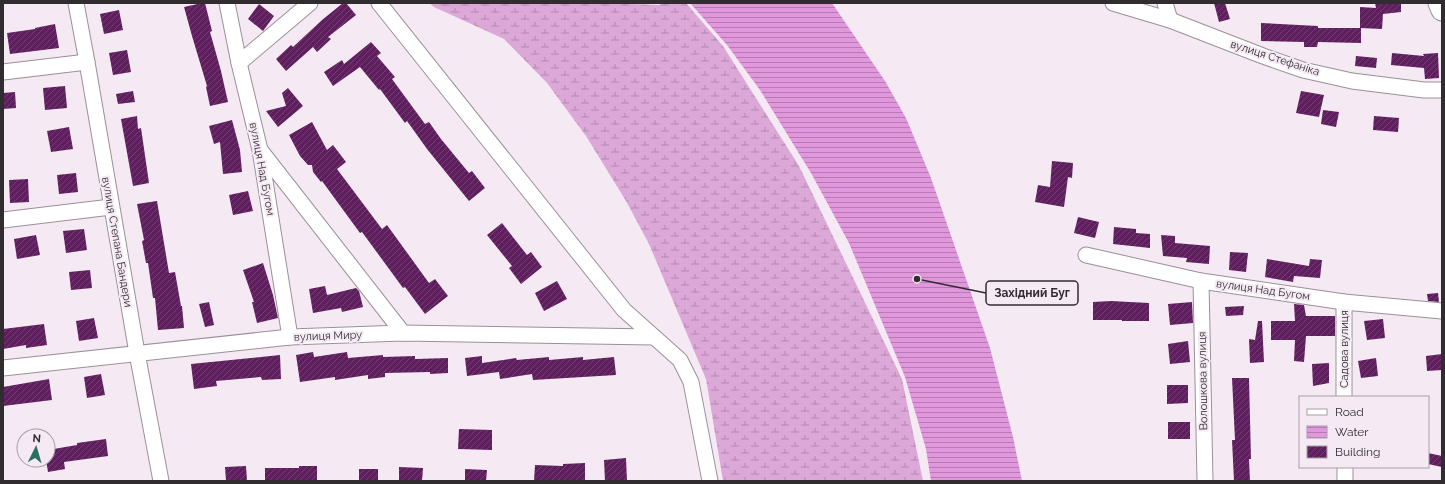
<svg xmlns="http://www.w3.org/2000/svg" width="1445" height="484" font-family="Raleway,sans-serif">
  <defs>
    <pattern id="wetland-marsh" width="20" height="14" patternUnits="userSpaceOnUse"><rect width="20" height="14" fill="#dca8d7"/><path d="M1 5h8M5 5V1M11 12h8M15 12V8" fill="none" stroke="#b389af"/></pattern>
    <pattern id="water-rules" width="6" height="5" patternUnits="userSpaceOnUse"><rect width="6" height="5" fill="#e197dc"/><path d="M0 2.5h6" fill="none" stroke="#b77bb3"/></pattern>
    <pattern id="building-hatch" width="6" height="6" patternUnits="userSpaceOnUse"><rect width="6" height="6" fill="#5f1e5d"/><path d="M-1 1l2-2M0 6l6-6M5 7l2-2" fill="none" stroke="#733e71"/></pattern>
  </defs>
  <rect width="100%" height="100%" fill="#f5eaf4"/>
  <path fill="url(#wetland-marsh)" d="M 429,3 L 606,3 L 660,5 L 660,3 L 686,3 L 723,46 L 799,166 L 902,379 L 923,481 L 723,481 L 706,379 L 649,244 L 626,201 L 586,136 L 547,83 L 504,39 L 434,7 Z"/>
  <path fill="url(#water-rules)" d="M 690,3 L 832,3 L 885,81 L 906,118 L 931,178 L 990,348 L 1013,437 L 1022,481 L 931,481 L 926,449 L 905,377 L 849,243 L 811,173 L 760,90 L 727,45 Z"/>
  <g fill="url(#building-hatch)">
    <path d="M 202,3 L 205,3 L 212,31 L 210,32 L 221,71 L 228,102 L 210,106 L 206,87 L 207,86 L 192,36 L 184,7 Z"/>
    <path d="M 343,3 L 346,3 L 356,15 L 328,37 L 331,39 L 317,52 L 313,47 L 286,71 L 276,59 L 291,45 L 293,47 L 322,20 Z"/>
    <path d="M 1214,3 L 1225,3 L 1230,19 L 1219,22 Z"/>
    <path d="M 1375,3 L 1401,3 L 1401,12 L 1383,14 L 1382,29 L 1360,28 L 1360,7 L 1376,8 Z"/>
    <path d="M 259,4 L 274,16 L 263,31 L 248,19 Z"/>
    <path d="M 119,10 L 123,30 L 104,34 L 100,14 Z"/>
    <path d="M 1261,23 L 1318,26 L 1318,28 L 1361,28 L 1361,43 L 1318,42 L 1317,47 L 1304,47 L 1304,42 L 1261,41 Z"/>
    <path d="M 55,24 L 59,48 L 10,54 L 7,33 L 35,29 L 35,28 Z"/>
    <path d="M 371,42 L 381,53 L 377,56 L 395,77 L 392,79 L 425,124 L 429,122 L 441,139 L 469,173 L 472,171 L 485,188 L 469,201 L 427,149 L 407,121 L 405,123 L 380,89 L 379,90 L 360,67 L 333,86 L 324,72 L 342,60 L 344,64 Z"/>
    <path d="M 127,50 L 131,72 L 113,75 L 109,53 Z"/>
    <path d="M 1392,53 L 1424,56 L 1423,54 L 1438,53 L 1439,78 L 1425,79 L 1424,68 L 1391,65 Z"/>
    <path d="M 1356,56 L 1377,58 L 1376,68 L 1355,66 Z"/>
    <path d="M 65,86 L 67,108 L 45,110 L 43,88 Z"/>
    <path d="M 288,88 L 303,106 L 278,127 L 266,111 L 286,106 L 282,93 Z"/>
    <path d="M 133,91 L 135,102 L 118,104 L 116,94 Z"/>
    <path d="M 1301,91 L 1324,95 L 1319,117 L 1296,113 Z"/>
    <path d="M 15,92 L 16,108 L 3,109 L 3,93 Z"/>
    <path d="M 1323,110 L 1339,112 L 1336,127 L 1321,124 Z"/>
    <path d="M 137,116 L 138,129 L 141,128 L 149,183 L 133,186 L 121,119 Z"/>
    <path d="M 1374,116 L 1399,118 L 1398,132 L 1373,130 Z"/>
    <path d="M 232,120 L 240,150 L 242,172 L 223,174 L 220,142 L 214,144 L 209,126 Z"/>
    <path d="M 312,122 L 327,150 L 333,145 L 346,162 L 337,169 L 382,229 L 387,225 L 429,283 L 435,279 L 448,296 L 425,314 L 405,287 L 403,288 L 362,232 L 360,233 L 322,181 L 321,182 L 313,172 L 312,165 L 308,165 L 300,156 L 289,135 Z"/>
    <path d="M 69,127 L 73,149 L 51,152 L 47,131 Z"/>
    <path d="M 1052,161 L 1073,163 L 1072,178 L 1068,177 L 1064,207 L 1035,202 L 1038,185 L 1050,187 Z"/>
    <path d="M 76,173 L 78,192 L 59,194 L 57,175 Z"/>
    <path d="M 28,179 L 29,202 L 10,203 L 9,180 Z"/>
    <path d="M 248,191 L 253,211 L 233,215 L 229,195 Z"/>
    <path d="M 157,201 L 169,273 L 175,272 L 181,306 L 182,306 L 184,328 L 158,330 L 155,298 L 153,298 L 148,263 L 146,263 L 142,241 L 144,240 L 137,204 Z"/>
    <path d="M 1078,217 L 1099,222 L 1095,238 L 1074,233 Z"/>
    <path d="M 502,223 L 527,255 L 531,252 L 542,267 L 521,284 L 509,268 L 512,266 L 487,235 Z"/>
    <path d="M 1114,227 L 1136,229 L 1136,233 L 1150,234 L 1150,248 L 1113,244 Z"/>
    <path d="M 84,229 L 87,250 L 66,253 L 63,231 Z"/>
    <path d="M 36,235 L 40,255 L 17,259 L 14,239 Z"/>
    <path d="M 1161,235 L 1175,236 L 1175,243 L 1210,246 L 1209,264 L 1186,262 L 1187,258 L 1163,256 Z"/>
    <path d="M 1230,252 L 1248,253 L 1246,272 L 1229,270 Z"/>
    <path d="M 1267,259 L 1309,266 L 1310,259 L 1322,260 L 1320,278 L 1294,276 L 1293,282 L 1265,277 Z"/>
    <path d="M 263,263 L 273,295 L 278,318 L 257,323 L 252,302 L 254,302 L 243,270 Z"/>
    <path d="M 90,270 L 92,288 L 71,290 L 69,272 Z"/>
    <path d="M 557,281 L 567,299 L 544,311 L 535,293 Z"/>
    <path d="M 325,286 L 327,295 L 356,288 L 359,291 L 363,307 L 342,312 L 341,308 L 313,313 L 309,289 Z"/>
    <path d="M 1438,293 L 1439,302 L 1428,301 L 1427,294 Z"/>
    <path d="M 1111,301 L 1149,303 L 1149,321 L 1122,321 L 1122,320 L 1093,320 L 1093,302 Z"/>
    <path d="M 209,302 L 214,325 L 205,327 L 199,304 Z"/>
    <path d="M 1192,302 L 1193,323 L 1170,325 L 1168,304 Z"/>
    <path d="M 1294,304 L 1304,305 L 1306,316 L 1335,316 L 1335,336 L 1306,336 L 1304,362 L 1294,361 L 1295,340 L 1271,340 L 1271,321 L 1295,321 Z"/>
    <path d="M 1244,306 L 1243,315 L 1226,316 L 1225,307 Z"/>
    <path d="M 94,318 L 98,338 L 79,341 L 76,321 Z"/>
    <path d="M 1383,319 L 1385,338 L 1367,340 L 1364,321 Z"/>
    <path d="M 1258,321 L 1262,321 L 1264,362 L 1250,363 L 1249,339 L 1255,340 Z"/>
    <path d="M 44,324 L 47,345 L 26,348 L 26,345 L 3,349 L 3,329 Z"/>
    <path d="M 1188,341 L 1190,362 L 1170,364 L 1168,344 Z"/>
    <path d="M 313,352 L 314,357 L 347,352 L 348,358 L 383,355 L 383,357 L 415,356 L 415,359 L 448,358 L 448,373 L 430,374 L 430,372 L 385,373 L 385,377 L 368,379 L 368,375 L 335,380 L 335,377 L 300,382 L 296,355 Z"/>
    <path d="M 1442,354 L 1442,370 L 1427,371 L 1426,356 Z"/>
    <path d="M 280,355 L 281,379 L 262,380 L 261,377 L 216,381 L 217,386 L 194,389 L 191,364 Z"/>
    <path d="M 482,356 L 482,363 L 516,358 L 517,360 L 549,357 L 549,360 L 583,357 L 583,360 L 614,357 L 616,375 L 533,380 L 532,374 L 500,379 L 499,372 L 467,376 L 465,358 Z"/>
    <path d="M 1376,358 L 1378,376 L 1361,378 L 1358,361 Z"/>
    <path d="M 1329,363 L 1329,383 L 1313,386 L 1312,364 Z"/>
    <path d="M 101,374 L 105,395 L 87,398 L 84,377 Z"/>
    <path d="M 1232,378 L 1249,378 L 1251,459 L 1249,459 L 1250,481 L 1234,481 L 1232,440 L 1235,440 Z"/>
    <path d="M 49,379 L 52,400 L 3,406 L 3,387 Z"/>
    <path d="M 1167,385 L 1188,385 L 1188,403 L 1167,404 Z"/>
    <rect x="1168" y="422" width="22" height="17"/>
    <path d="M 459,429 L 492,430 L 492,450 L 458,449 Z"/>
    <path d="M 106,439 L 108,456 L 64,462 L 65,469 L 48,472 L 46,460 L 48,460 L 48,450 L 77,445 L 77,443 Z"/>
    <path d="M 1428,453 L 1442,456 L 1442,467 L 1428,464 Z"/>
    <path d="M 626,458 L 627,481 L 605,481 L 604,460 Z"/>
    <path d="M 585,463 L 585,481 L 534,481 L 535,465 L 563,466 L 563,464 Z"/>
    <path d="M 246,466 L 247,481 L 226,481 L 225,467 Z"/>
    <path d="M 299,466 L 317,466 L 317,481 L 265,481 L 265,468 L 299,468 Z"/>
    <path d="M 399,467 L 423,468 L 422,481 L 399,481 Z"/>
    <rect x="359" y="469" width="19" height="12"/>
    <path d="M 465,469 L 487,470 L 486,481 L 465,481 Z"/>
  </g>
  <g fill="none" stroke-linecap="round" stroke-linejoin="round">
    <defs>
      <g id="street">
        <path d="M 76,3 L 87,62 L 137,353 L 161,481"/>
        <path d="M 227,3 L 239,63 L 260,150 L 290,337"/>
        <path d="M 379,3 L 624,310 L 680,360 L 691,382 L 710,481"/>
        <path d="M 1113,3 L 1170,20 L 1263,56 L 1303,70 L 1352,81 L 1424,90 L 1442,90"/>
        <path d="M 1165,3 L 1170,20"/>
        <path d="M 239,63 L 310,3"/>
        <path d="M 3,72 L 87,62"/>
        <path d="M 261,151 L 403,333"/>
        <path d="M 3,220 L 111,207"/>
        <path d="M 1086,255 L 1201,281 L 1344,302 L 1442,311"/>
        <path d="M 1201,281 L 1205,481"/>
        <path d="M 1344,302 L 1344,397"/>
        <path d="M 3,368 L 290,337 L 403,333 L 654,337"/>
        <path d="M 1345,467 L 1345,481"/>
      </g>
      <path id="secondary" d="M 1439,3 L 1442,10"/>
    </defs>
    <use href="#street" stroke="#9a9099" stroke-width="17"/>
    <use href="#secondary" stroke="#9a9099" stroke-width="23"/>
    <use href="#street" stroke="#fff" stroke-width="15"/>
    <use href="#secondary" stroke="#fff" stroke-width="21"/>
  </g>
  <g text-anchor="middle" dominant-baseline="central" stroke-width="4" stroke-linejoin="round" paint-order="stroke">
    <g font-size="11" fill="#312c30" stroke="#f5eaf4">
      <text transform="translate(1275 58) rotate(18)">вулиця Стефаніка</text>
      <text transform="translate(262 169) rotate(79)">вулиця Над Бугом</text>
      <text transform="translate(117 242) rotate(80)">вулиця Степана Бандери</text>
      <text transform="translate(1263 290) rotate(8)">вулиця Над Бугом</text>
      <text transform="translate(328 336) rotate(-2)">вулиця Миру</text>
      <text transform="translate(1344 349) rotate(-90)">Садова вулиця</text>
      <text transform="translate(1203 381) rotate(-91)">Волошкова вулиця</text>
    </g>
  </g>
  <path fill="none" stroke="#312c30" stroke-width="1.5" d="M917 279L986 293"/>
  <circle fill="#312c30" stroke="#f5eaf4" stroke-width="1.5" cx="917" cy="279" r="4"/>
  <rect fill="#f5eaf4" stroke="#312c30" stroke-width="1.5" x="986" y="281" width="92" height="24" rx="4"/>
  <g font-size="12" text-anchor="middle" font-weight="bold" fill="#312c30">
    <text x="1032" y="297">Західний Буг</text>
  </g>
  <rect width="1445" height="484" fill="none" stroke="#312c30" stroke-width="8"/>
  <rect x="1299" y="396" width="130" height="72" fill="#f5eaf4" stroke="#a79ea6"/>
  <rect x="1307" y="409" width="20" height="6" fill="#ffffff" stroke="#a79ea6"/>
  <text x="1335" y="416" font-size="12" fill="#312c30">Road</text>
  <rect x="1307" y="426" width="20" height="12" fill="url(#water-rules)" stroke="#a79ea6"/>
  <text x="1335" y="436" font-size="12" fill="#312c30">Water</text>
  <rect x="1307" y="446" width="20" height="12" fill="url(#building-hatch)" stroke="#a79ea6"/>
  <text x="1335" y="456" font-size="12" fill="#312c30">Building</text>
  <g transform="translate(36 448) rotate(5)"><circle r="19" fill="#f5eaf4" stroke="#a79ea6"/>
  <path d="M0-3L7 15L0 10L-7 15Z" fill="#2a6f63"/>
  <text y="-6" font-size="11" font-weight="bold" text-anchor="middle" fill="#312c30">N</text>
  </g>
</svg>
